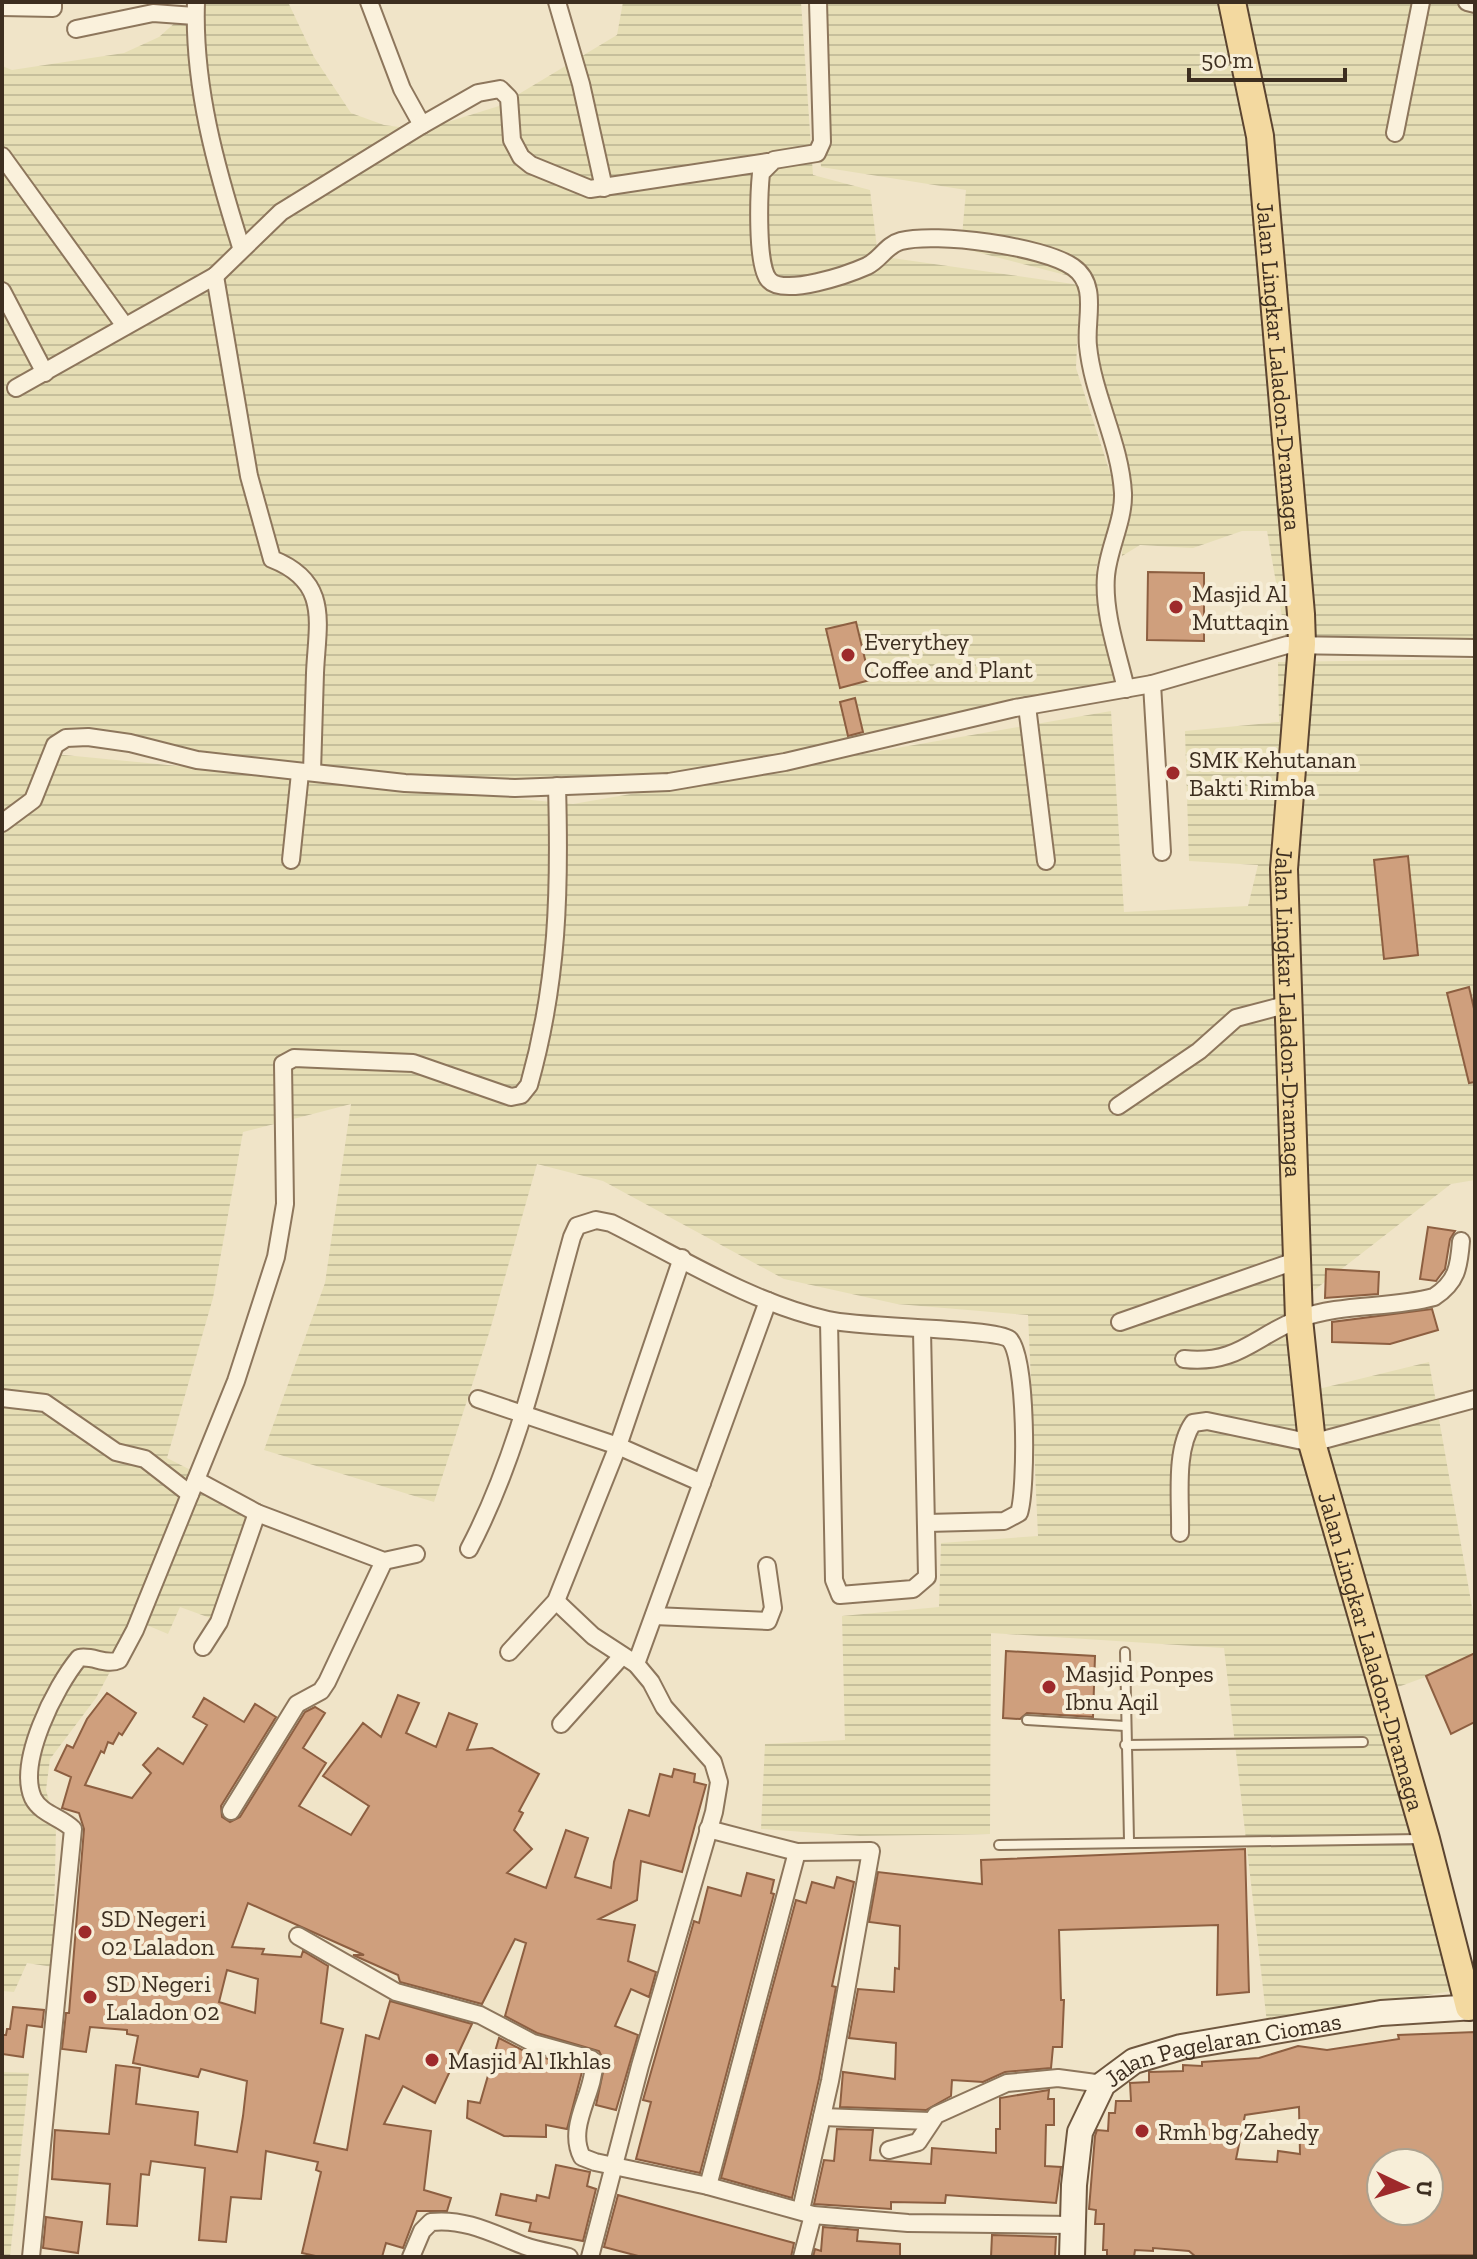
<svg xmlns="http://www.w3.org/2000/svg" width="1477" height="2259" font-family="'Zilla Slab',serif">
  <defs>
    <pattern id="farmland-rules" width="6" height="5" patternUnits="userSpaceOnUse" patternTransform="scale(2)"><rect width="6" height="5" fill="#e6deb5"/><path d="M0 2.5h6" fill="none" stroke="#c6bf9b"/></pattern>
  </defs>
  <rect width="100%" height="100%" fill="#f0e4c8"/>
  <g fill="url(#farmland-rules)">
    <path d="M 206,2 L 288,2 L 314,57 L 351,113 L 384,125 L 422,130 L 499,106 L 617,35 L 623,2 L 801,2 L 813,175 L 870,190 L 878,256 L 1080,285 L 1076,368 L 1118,497 L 1096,569 L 1121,695 L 572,795 L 54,742 L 14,814 L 2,814 L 2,66 L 12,70 L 124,53 L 159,37 L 187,12 Z"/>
    <path d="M 811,2 L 1475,2 L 1475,650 L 1288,651 L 1267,531 L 1242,531 L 1193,548 L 1140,545 L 1122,556 L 1126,494 L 1087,362 L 1085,280 L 961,248 L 966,190 L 821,167 Z"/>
    <path d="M 1475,659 L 1475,1180 L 1451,1184 L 1299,1302 L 1298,1394 L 1429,1362 L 1475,1624 L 1475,1659 L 1387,1691 L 1457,1990 L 1267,2023 L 1224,1648 L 991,1633 L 990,1834 L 860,1836 L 761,1829 L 765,1744 L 845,1740 L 842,1616 L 939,1607 L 941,1543 L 1038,1536 L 1028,1315 L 897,1304 L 784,1279 L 603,1181 L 537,1164 L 490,1330 L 434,1502 L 264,1450 L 325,1283 L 351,1104 L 243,1132 L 213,1298 L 167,1458 L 254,1502 L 213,1619 L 180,1607 L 168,1634 L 137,1621 L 96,1698 L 50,1759 L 46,1790 L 56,1827 L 53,1967 L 27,1963 L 14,1992 L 2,1991 L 2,820 L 20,819 L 54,754 L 573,804 L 1111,711 L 1124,912 L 1248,906 L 1258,865 L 1189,861 L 1185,731 L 1279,722 L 1278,662 Z"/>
    <path d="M 2,2072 L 29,2073 L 10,2257 L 2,2257 Z"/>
  </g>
  <g fill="#cf9f7d" stroke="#8d5f41" stroke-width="2" fill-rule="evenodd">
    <path d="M 1148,572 L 1204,573 L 1204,641 L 1147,640 Z"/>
    <path d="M 856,622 L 870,680 L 840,688 L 826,629 Z"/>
    <path d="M 855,698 L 863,732 L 848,736 L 840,702 Z"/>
    <path d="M 1408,856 L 1418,955 L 1384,959 L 1374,860 Z"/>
    <path d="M 1469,987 L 1475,1013 L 1475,1082 L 1469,1083 L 1447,993 Z"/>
    <path d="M 1428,1227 L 1455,1231 L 1450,1239 L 1445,1269 L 1436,1281 L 1420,1279 Z"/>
    <path d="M 1326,1269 L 1379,1272 L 1378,1294 L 1325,1298 Z"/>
    <path d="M 1432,1309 L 1438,1330 L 1390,1344 L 1332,1342 L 1332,1322 Z"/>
    <path d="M 1006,1651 L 1095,1656 L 1093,1717 L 1027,1713 L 1020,1719 L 1003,1718 Z"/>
    <path d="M 1475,1653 L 1475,1722 L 1451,1734 L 1426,1676 Z"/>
    <path d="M 107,1693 L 136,1713 L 122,1735 L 119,1733 L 113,1744 L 108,1742 L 104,1753 L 101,1751 L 85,1785 L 132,1798 L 151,1773 L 143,1765 L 158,1748 L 183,1764 L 207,1725 L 193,1717 L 204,1698 L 244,1722 L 255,1704 L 276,1717 L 221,1806 L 222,1817 L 230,1822 L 240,1817 L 305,1712 L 315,1707 L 325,1713 L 303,1748 L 326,1763 L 299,1806 L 351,1835 L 369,1806 L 323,1776 L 363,1723 L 381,1737 L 398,1695 L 419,1703 L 406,1733 L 436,1747 L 449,1713 L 477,1724 L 467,1750 L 492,1748 L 539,1774 L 519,1811 L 523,1813 L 514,1830 L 532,1849 L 507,1873 L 546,1888 L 566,1830 L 588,1838 L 575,1877 L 611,1888 L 614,1862 L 629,1810 L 649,1816 L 660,1774 L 672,1777 L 674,1769 L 695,1774 L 694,1782 L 706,1785 L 682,1872 L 641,1861 L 637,1900 L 599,1919 L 635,1925 L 628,1961 L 656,1972 L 649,1997 L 631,1989 L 615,2026 L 638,2035 L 616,2110 L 596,2105 L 605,2063 L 599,2051 L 537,2033 L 505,2016 L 526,1943 L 515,1939 L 482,2004 L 400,1982 L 398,1975 L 353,1955 L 364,1955 L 248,1903 L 232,1947 L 264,1949 L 262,1954 L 301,1957 L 303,1951 L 328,1966 L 321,2023 L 343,2029 L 314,2143 L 347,2150 L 366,2035 L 379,2039 L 390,2001 L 472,2024 L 435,2103 L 403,2086 L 384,2124 L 431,2131 L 424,2190 L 451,2198 L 447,2211 L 417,2211 L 403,2248 L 386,2243 L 382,2257 L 320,2257 L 302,2253 L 321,2172 L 316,2170 L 318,2162 L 266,2151 L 261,2199 L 231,2197 L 226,2242 L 199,2240 L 205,2168 L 151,2161 L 149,2175 L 141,2174 L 137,2226 L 107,2224 L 110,2184 L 52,2179 L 55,2130 L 109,2134 L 116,2065 L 140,2068 L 136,2104 L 198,2112 L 195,2145 L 237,2152 L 243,2116 L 247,2081 L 201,2069 L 198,2077 L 133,2063 L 138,2036 L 127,2034 L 127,2030 L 90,2027 L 86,2052 L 62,2049 L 66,2013 L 69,2013 L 84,1829 L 79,1813 L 62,1808 L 71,1777 L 55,1770 L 67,1745 L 73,1748 L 87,1719 ZM 227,1970 L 258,1979 L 255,2013 L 219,2002 Z"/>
    <path d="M 1245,1849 L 1249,1992 L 1217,1995 L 1218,1925 L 1059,1930 L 1061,2000 L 1064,2000 L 1062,2047 L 1053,2047 L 1051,2068 L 1005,2072 L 983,2082 L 952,2080 L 951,2096 L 926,2110 L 840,2107 L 843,2072 L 895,2079 L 896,2043 L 849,2038 L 858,1989 L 894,1992 L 895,1968 L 899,1969 L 900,1926 L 869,1922 L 878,1872 L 982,1884 L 981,1860 Z"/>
    <path d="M 747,1873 L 774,1880 L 771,1893 L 774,1894 L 700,2173 L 636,2159 L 651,2102 L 643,2100 L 694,1921 L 699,1923 L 708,1887 L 741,1896 Z"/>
    <path d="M 837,1877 L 854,1882 L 832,1986 L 836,1987 L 819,2079 L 792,2198 L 721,2178 L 796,1900 L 806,1903 L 812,1882 L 834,1888 Z"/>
    <path d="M 13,2007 L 44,2010 L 42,2027 L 27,2025 L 23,2057 L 2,2054 L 2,2035 L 6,2035 L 7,2029 L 10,2029 Z"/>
    <path d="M 1475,2032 L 1475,2255 L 1196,2257 L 1189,2251 L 1153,2248 L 1153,2251 L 1135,2250 L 1134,2257 L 1107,2257 L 1107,2250 L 1103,2250 L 1104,2224 L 1095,2224 L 1096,2210 L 1089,2209 L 1095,2136 L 1097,2130 L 1108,2131 L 1109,2113 L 1115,2113 L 1116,2101 L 1131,2101 L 1130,2083 L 1149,2082 L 1149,2072 L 1183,2071 L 1183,2065 L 1202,2066 L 1202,2062 L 1259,2058 L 1298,2046 L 1327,2050 L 1399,2039 L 1398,2035 ZM 1299,2107 L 1300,2154 L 1278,2151 L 1277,2162 L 1236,2159 L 1245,2115 ZM 1381,2163 L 1429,2163 L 1429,2211 L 1381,2211 Z"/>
    <path d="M 499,2038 L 530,2054 L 583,2068 L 567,2129 L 546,2125 L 546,2137 L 504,2136 L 467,2118 L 468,2101 L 480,2103 Z"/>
    <path d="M 1049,2090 L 1048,2099 L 1054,2099 L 1054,2125 L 1046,2125 L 1045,2166 L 1061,2167 L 1056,2203 L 946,2195 L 945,2203 L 891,2202 L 891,2209 L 814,2204 L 824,2160 L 834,2161 L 837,2129 L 873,2130 L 870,2160 L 931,2164 L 932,2148 L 996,2153 L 996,2129 L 1000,2129 L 1000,2098 Z"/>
    <path d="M 556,2165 L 590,2172 L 587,2186 L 596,2189 L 583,2241 L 529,2231 L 531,2223 L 496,2215 L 501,2194 L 536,2201 L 537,2195 L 549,2198 Z"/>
    <path d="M 618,2195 L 794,2243 L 791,2257 L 642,2257 L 604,2247 Z"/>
    <path d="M 46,2217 L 82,2222 L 78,2253 L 43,2248 Z"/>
    <path d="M 823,2227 L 858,2230 L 857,2241 L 900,2244 L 900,2257 L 813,2257 L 815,2249 L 821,2251 Z"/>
    <path d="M 992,2235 L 1056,2237 L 1055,2257 L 991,2257 Z"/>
  </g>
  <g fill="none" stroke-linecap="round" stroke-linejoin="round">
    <defs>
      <g id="service">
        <path d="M 1125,1652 L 1129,1840"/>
        <path d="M 1027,1720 L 1125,1726"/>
        <path d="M 1125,1745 L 1363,1742"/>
        <path d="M 999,1845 L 1421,1839"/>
      </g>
      <g id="minor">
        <path d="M 196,2 C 193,86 216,168 241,247"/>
        <path d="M 369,2 L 402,89 L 422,125 L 478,93 L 500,89 L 509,98 L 512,140 L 521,157 L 531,165 L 590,189 L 768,162"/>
        <path d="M 557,2 L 581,84 L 604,188"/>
        <path d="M 818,2 L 822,142 L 817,153 L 774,160 L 761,173 C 759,193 756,266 769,280 C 784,297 849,274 867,266 C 881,259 886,245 901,241 C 936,232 1043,246 1073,267 C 1099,285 1085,319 1088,346 C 1093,396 1120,442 1123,493 C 1124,521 1108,549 1106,576 C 1103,613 1118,654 1126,689"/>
        <path d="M 1467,2 L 1475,4"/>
        <path d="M 2,7 L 53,8 L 53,2"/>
        <path d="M 76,29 L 153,13 L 195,16"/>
        <path d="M 1395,133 L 1421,2"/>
        <path d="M 2,156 L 125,326"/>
        <path d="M 215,276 L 249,476 L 272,559 C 331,582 317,624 315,673 C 314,706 313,739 312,772"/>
        <path d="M 2,291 L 45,373"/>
        <path d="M 16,388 L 215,276 L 281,212 L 422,125"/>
        <path d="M 1152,684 L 1162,852"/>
        <path d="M 1027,706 L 1046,861"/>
        <path d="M 2,823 L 33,800 L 55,745 L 66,738 L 88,737 L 130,743 L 197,760 L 405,783 L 515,788 L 669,782 L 785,762 L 1015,708 L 1152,684 L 1287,645 L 1475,648"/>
        <path d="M 291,860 L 300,773"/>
        <path d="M 1118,1106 L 1199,1051 L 1236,1018 L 1289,1004"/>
        <path d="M 829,1321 L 834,1580 L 840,1595 L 913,1589 L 927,1577 L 922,1330"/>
        <path d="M 1120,1322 L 1298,1260"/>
        <path d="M 1184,1359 C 1237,1365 1255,1336 1299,1319 C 1341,1303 1390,1309 1434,1297 C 1457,1282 1459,1267 1461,1241"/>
        <path d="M 2,1398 L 45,1403 L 116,1452 L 145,1459 L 190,1494"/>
        <path d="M 478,1399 L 618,1446 L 702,1483"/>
        <path d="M 196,1480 L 257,1513 L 384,1561 L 416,1554"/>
        <path d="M 1180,1533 C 1181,1501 1174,1450 1193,1423 L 1207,1421 L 1312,1443 L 1475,1399"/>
        <path d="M 469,1549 C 520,1452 543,1341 572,1237 L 577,1226 L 596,1220 L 611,1223 C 681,1258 752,1303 828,1320 C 859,1328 995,1328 1009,1339 C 1027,1355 1027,1489 1019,1513 L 1004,1521 L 927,1523"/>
        <path d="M 556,1601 L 593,1636 L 636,1664 L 651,1682 L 664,1707 L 713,1762 L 719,1782 L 714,1812 L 640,2066 L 590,2257"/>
        <path d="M 654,1616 L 768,1621 L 773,1608 L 767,1566"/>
        <path d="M 203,1647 L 219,1622 L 257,1513"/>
        <path d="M 509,1652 L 556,1601 L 618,1446 L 682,1258"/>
        <path d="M 636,1664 L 768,1301"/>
        <path d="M 561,1724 L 622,1656"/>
        <path d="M 231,1811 L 297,1704 L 321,1691 L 327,1682 L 384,1561"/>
        <path d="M 708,1829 L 797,1852 L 871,1851 L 830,2081 L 801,2210"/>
        <path d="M 298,1936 L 396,1992 L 480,2015 L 533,2043 L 591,2059 L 594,2062 C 595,2093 566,2126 582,2157 L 595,2162 L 708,2186 L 813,2215 L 908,2223 L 1072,2225"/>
        <path d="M 822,2117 L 930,2121"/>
        <path d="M 889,2150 L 918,2142 L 936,2115 L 1007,2083 L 1058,2078 L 1103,2084"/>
        <path d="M 708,2186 L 797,1852"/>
        <path d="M 31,2257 L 73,1829 C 61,1817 41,1814 33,1798 C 17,1762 55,1687 79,1658 C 93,1655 106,1666 119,1660 L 135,1630 L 236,1381 L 276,1257 L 285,1204 L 283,1064 L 294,1058 L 413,1063 L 511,1097 L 521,1095 L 529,1085 C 558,982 560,891 557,786"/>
        <path d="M 411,2257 L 422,2231 L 431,2222 C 465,2218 494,2234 525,2246 C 539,2251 555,2253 569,2257"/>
        <path d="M 802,2257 L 813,2215"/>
      </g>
      <g id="secondary">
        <path id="s1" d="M 1072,2257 L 1074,2185 L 1080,2132 L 1103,2084 L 1134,2061 L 1181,2047 L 1381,2013 L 1475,2007"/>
      </g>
      <g id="primary">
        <path id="s2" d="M 1232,2 L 1260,136 L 1301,614 L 1302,644 L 1284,869 L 1299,1319 L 1312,1443 L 1426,1839 L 1469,2007"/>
      </g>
    </defs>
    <use href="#service" stroke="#8d765c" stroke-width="12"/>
    <use href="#minor" stroke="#8d765c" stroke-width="20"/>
    <use href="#secondary" stroke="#6f573f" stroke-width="28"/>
    <use href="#primary" stroke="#5b4430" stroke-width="30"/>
    <use href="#service" stroke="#faf1dc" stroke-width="8"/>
    <use href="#minor" stroke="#faf1dc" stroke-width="16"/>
    <use href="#secondary" stroke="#faf1dc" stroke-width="24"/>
    <use href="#primary" stroke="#f3d9a0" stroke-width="26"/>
  </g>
  <g fill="#9e2a2b" stroke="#f7eed8" stroke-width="3">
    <circle cx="1176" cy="607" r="8"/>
    <circle cx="848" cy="655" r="8"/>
    <circle cx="1173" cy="773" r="8"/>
    <circle cx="1049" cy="1687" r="8"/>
    <circle cx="85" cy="1932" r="8"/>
    <circle cx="90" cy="1997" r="8"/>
    <circle cx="432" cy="2060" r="8"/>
    <circle cx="1142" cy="2131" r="8"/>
  </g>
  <g text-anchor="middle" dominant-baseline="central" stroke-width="8" stroke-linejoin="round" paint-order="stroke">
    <g font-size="24" fill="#3d2e20" stroke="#f7eed8">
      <text stroke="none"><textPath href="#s2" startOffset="368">Jalan Lingkar Laladon-Dramaga</textPath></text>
      <text stroke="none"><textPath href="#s2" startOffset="1016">Jalan Lingkar Laladon-Dramaga</textPath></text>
      <text stroke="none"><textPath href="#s2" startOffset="1664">Jalan Lingkar Laladon-Dramaga</textPath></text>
      <text stroke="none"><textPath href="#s1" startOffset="306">Jalan Pagelaran Ciomas</textPath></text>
    </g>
    <g font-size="24" fill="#3d2e20" stroke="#f7eed8" text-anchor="start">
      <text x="1192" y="593">Masjid Al<tspan x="1192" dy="28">Muttaqin</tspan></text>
      <text x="864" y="641">Everythey<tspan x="864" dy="28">Coffee and Plant</tspan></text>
      <text x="1189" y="759">SMK Kehutanan<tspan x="1189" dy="28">Bakti Rimba</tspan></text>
      <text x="1065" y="1673">Masjid Ponpes<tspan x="1065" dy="28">Ibnu Aqil</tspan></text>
      <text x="101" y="1918">SD Negeri<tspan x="101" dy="28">02 Laladon</tspan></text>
      <text x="106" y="1983">SD Negeri<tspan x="106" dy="28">Laladon 02</tspan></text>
      <text x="448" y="2060">Masjid Al Ikhlas</text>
      <text x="1158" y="2131">Rmh bg Zahedy</text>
    </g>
  </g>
  <rect width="1477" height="2259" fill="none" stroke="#3d2e20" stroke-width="8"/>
  <g transform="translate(1405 2187) rotate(94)"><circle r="38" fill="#f7eed8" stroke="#ada18e" stroke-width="2"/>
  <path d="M0-6L14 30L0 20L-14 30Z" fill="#9e2a2b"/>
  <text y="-12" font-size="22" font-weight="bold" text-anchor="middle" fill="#3d2e20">U</text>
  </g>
  <path d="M1189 68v12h156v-12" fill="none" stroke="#3d2e20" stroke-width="4"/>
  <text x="1201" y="68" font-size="24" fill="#3d2e20" stroke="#f7eed8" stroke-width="6" paint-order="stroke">50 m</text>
</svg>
